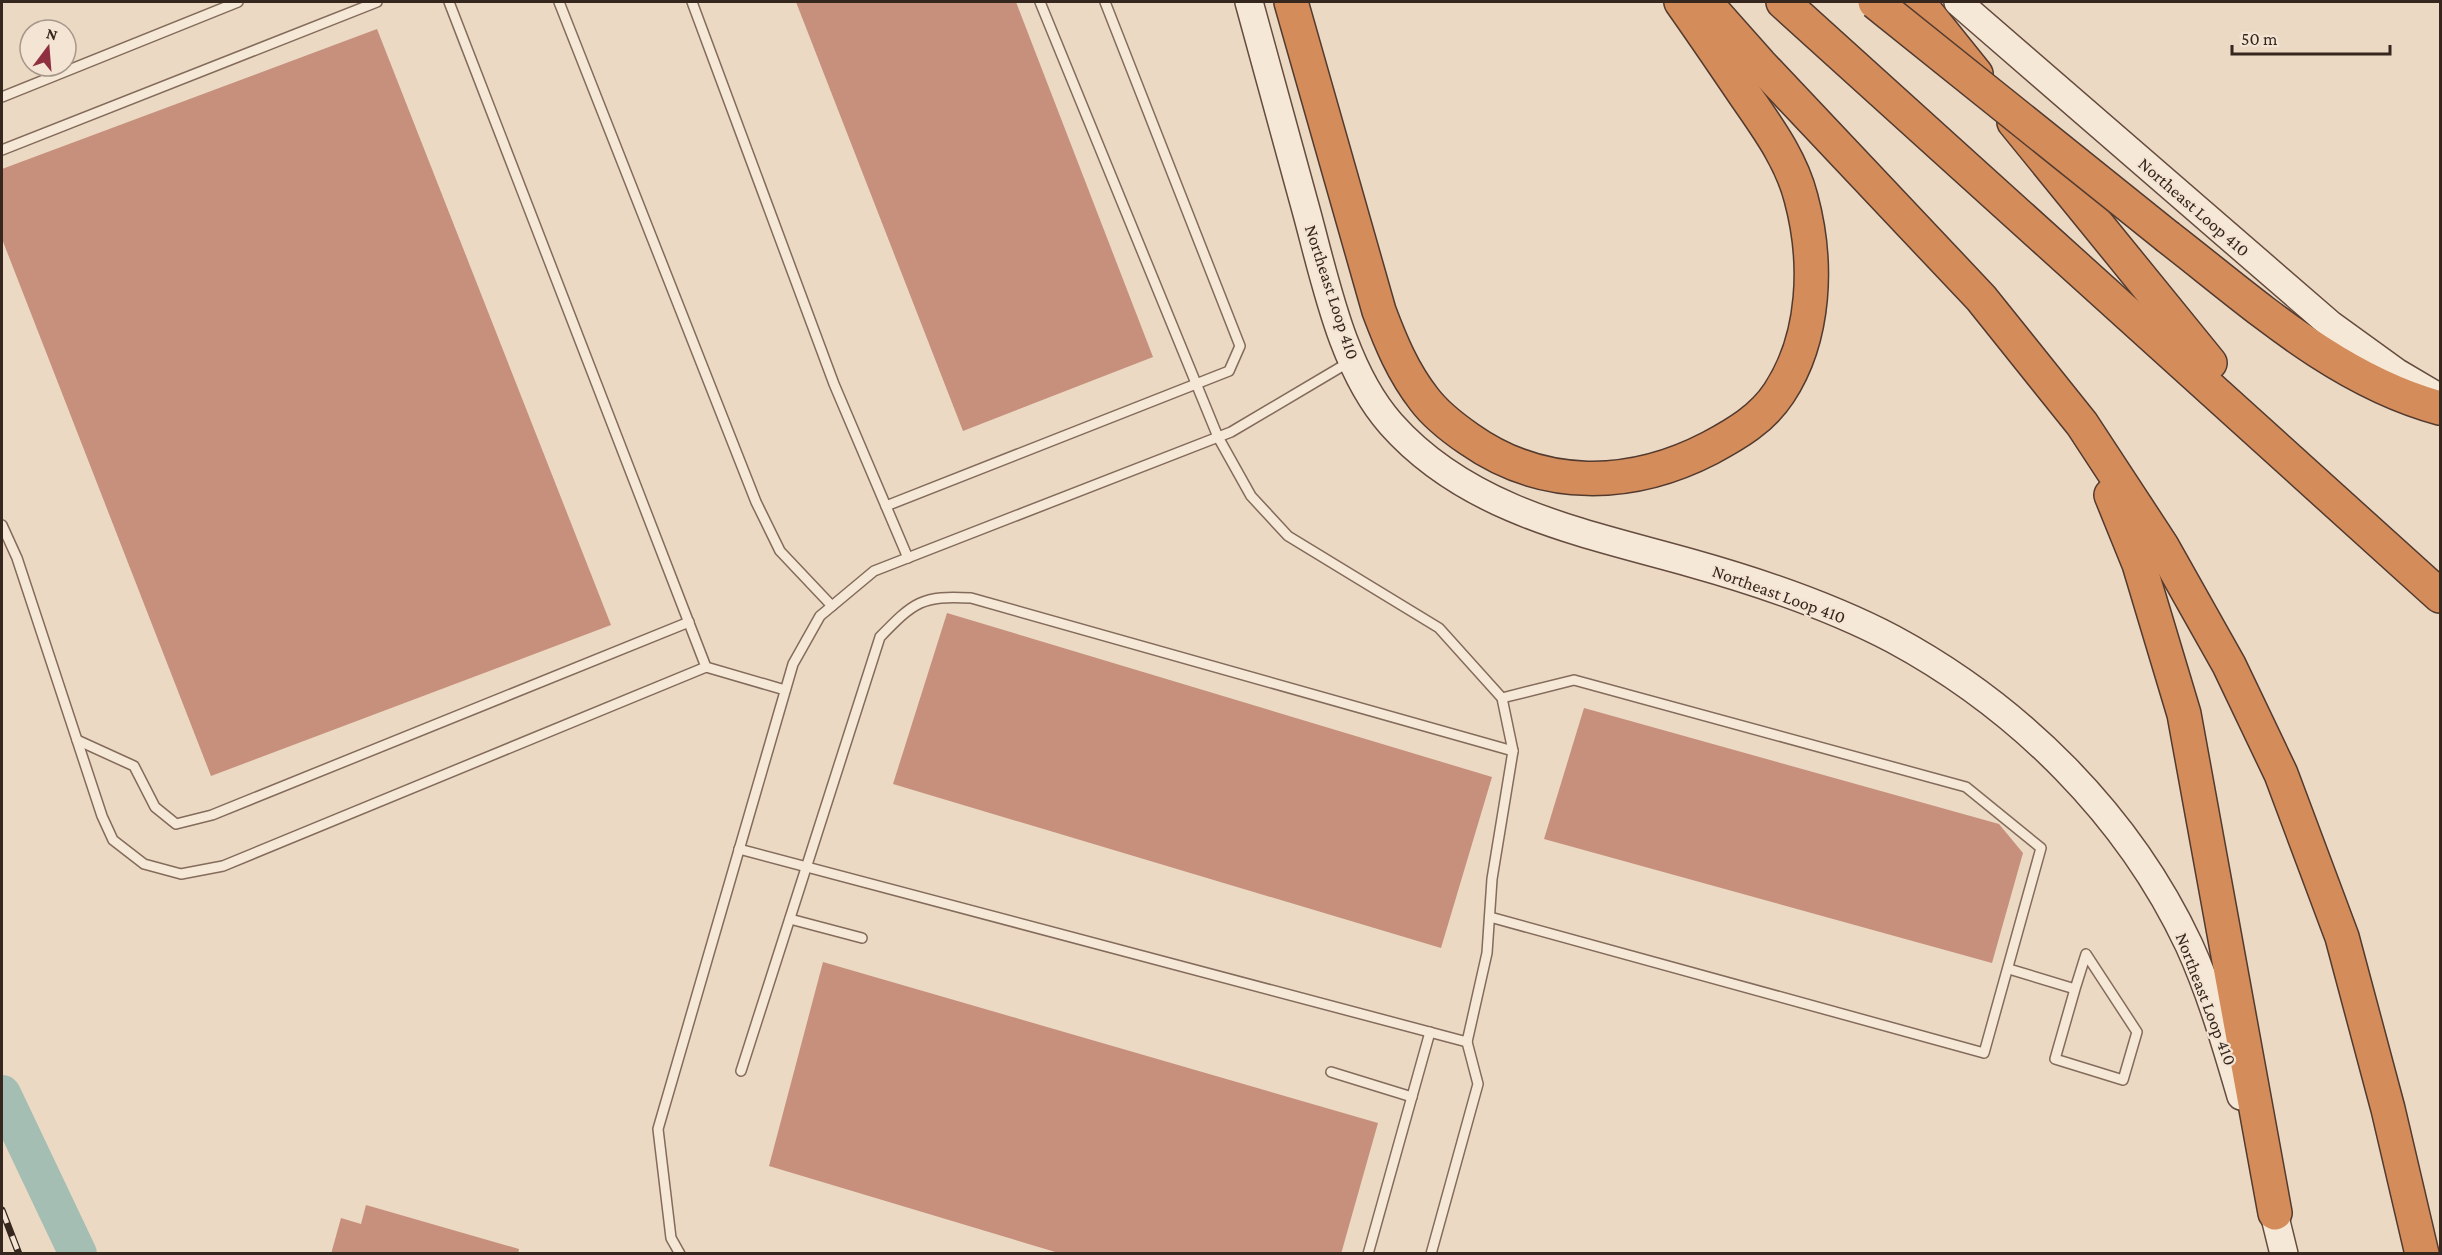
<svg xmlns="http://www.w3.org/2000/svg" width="2442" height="1255" font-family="'Crimson Pro',serif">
  <rect width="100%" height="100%" fill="#ebd9c4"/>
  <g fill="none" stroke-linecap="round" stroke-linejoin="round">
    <path stroke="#a5beb3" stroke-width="38" d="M 2,1094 L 78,1254"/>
  </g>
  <g fill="#c6907c">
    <path d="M 796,2 L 1016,2 L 1153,357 L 963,431 Z"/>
    <path d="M 377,29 L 611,625 L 211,776 L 2,239 L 2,169 Z"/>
    <path d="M 947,613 L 1492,777 L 1441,948 L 893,784 Z"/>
    <path d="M 1584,708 L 1999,824 L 2023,853 L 1992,963 L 1544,839 Z"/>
    <path d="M 823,962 L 1378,1123 L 1341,1254 L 1062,1254 L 769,1166 Z"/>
    <path d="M 366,1205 L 519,1249 L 518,1254 L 331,1254 L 341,1218 L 361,1224 Z"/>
  </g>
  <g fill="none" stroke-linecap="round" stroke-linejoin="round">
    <defs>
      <g id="lane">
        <path d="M 449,2 L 706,667"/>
        <path d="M 559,2 L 756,502 L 780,551 L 832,606"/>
        <path d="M 692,2 L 834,384 L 908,558"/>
        <path d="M 2,97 L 238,2"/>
        <path d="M 2,150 L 377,2"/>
        <path d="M 886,506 L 1229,371 L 1240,346 L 1105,2"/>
        <path d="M 2,525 L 17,558 L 102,816 L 113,840 L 144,864 L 181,874 L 223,866 L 706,667 L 785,690"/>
        <path d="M 77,740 L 134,766 L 155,807 L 176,824 L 212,815 L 689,622"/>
        <path d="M 739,849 L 1467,1042 L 1487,953 L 1492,879 L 1513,751 L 1502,698 L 1439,628 L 1288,536 L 1251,496 L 1218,437 L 1040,2"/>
        <path d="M 1490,917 L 1984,1053 L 2041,848 L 1966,787 L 1574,680 L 1502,698"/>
        <path d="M 790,919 L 862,938"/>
        <path d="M 2009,969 L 2075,989 L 2055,1059 L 2123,1080 L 2137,1032 L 2086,954 L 2075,989"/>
        <path d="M 741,1071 L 880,637 C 914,602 922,595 971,598 L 1513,751"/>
        <path d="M 1331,1072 L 1412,1097"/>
        <path d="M 680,1254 L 671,1238 L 658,1129 L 793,664 L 820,616 L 874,571 L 1231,432 L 1351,361"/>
        <path d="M 1368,1254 L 1430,1032"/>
        <path d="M 1431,1254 L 1478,1084 L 1467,1042"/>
      </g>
      <g id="secondary">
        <path d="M 1249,2 C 1268,71 1287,141 1306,210 C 1325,279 1342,369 1391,424 C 1468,511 1584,533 1691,563 C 1759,582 1830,606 1893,639 C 2019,707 2128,815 2189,945 C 2211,993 2226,1045 2241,1096"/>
        <path d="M 1958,2 L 2331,325 L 2396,372 L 2440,398"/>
        <path d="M 2269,1193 L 2284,1254"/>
      </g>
      <g id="highway">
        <path d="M 1291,2 L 1379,311 C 1391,343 1403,372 1424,399 C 1436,415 1453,428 1469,439 C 1543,491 1631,489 1710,448 C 1736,434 1762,419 1779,393 C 1816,337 1818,261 1801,198 C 1791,159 1767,127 1745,95 C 1724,64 1703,33 1681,2"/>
        <path d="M 1705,2 L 1760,64 L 1981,298 L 2082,424 L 2162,546 L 2229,665 L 2281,774 L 2342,937 L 2388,1109 L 2422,1254"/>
        <path d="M 1783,2 L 2440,596"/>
        <path d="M 1918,2 L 1976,74"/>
        <path d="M 2014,122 L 2210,363"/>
        <path d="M 2168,237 C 2252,302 2336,380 2440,408"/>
        <path d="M 2111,495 L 2139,564 L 2184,714 L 2275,1213"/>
      </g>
    </defs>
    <use href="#lane" stroke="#846b5b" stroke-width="12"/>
    <use href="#secondary" stroke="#664c3f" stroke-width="30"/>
    <use href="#highway" stroke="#523a2f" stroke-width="36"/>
    <use href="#lane" stroke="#f6e8d6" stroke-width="9"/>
    <use href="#secondary" stroke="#f6e8d6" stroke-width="27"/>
    <use href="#highway" stroke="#d48c5a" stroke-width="33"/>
    <defs>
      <path id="rail" d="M 2,1210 L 19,1254"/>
    </defs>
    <use href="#rail" stroke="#35261e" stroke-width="7"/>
    <use href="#rail" stroke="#f3e4d3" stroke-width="4.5" stroke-dasharray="14" stroke-linecap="butt"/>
    <defs>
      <path id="highway-bridge" d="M 1875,2 L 2168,237"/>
    </defs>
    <use href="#highway-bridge" stroke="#523a2f" stroke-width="36" stroke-linecap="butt"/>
    <use href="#highway-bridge" stroke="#d48c5a" stroke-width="33"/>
  </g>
  <g text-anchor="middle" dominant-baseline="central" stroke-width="4.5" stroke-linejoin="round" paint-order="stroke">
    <g font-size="18" fill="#35261e" stroke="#f3e4d3">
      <text transform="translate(2194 207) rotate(41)">Northeast Loop 410</text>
      <text transform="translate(1332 292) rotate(72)">Northeast Loop 410</text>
      <text transform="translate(1779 594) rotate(20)">Northeast Loop 410</text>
      <text transform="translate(2206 999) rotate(69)">Northeast Loop 410</text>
    </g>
  </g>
  <rect width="2442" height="1255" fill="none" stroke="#35261e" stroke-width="6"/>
  <g transform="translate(48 48) rotate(16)"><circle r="28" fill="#f3e4d3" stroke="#a7988b" stroke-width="1.5"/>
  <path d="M0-4.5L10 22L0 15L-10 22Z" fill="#8e303f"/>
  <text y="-9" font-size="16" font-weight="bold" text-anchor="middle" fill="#35261e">N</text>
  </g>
  <path d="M2232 45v9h158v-9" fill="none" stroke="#35261e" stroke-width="3"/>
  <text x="2241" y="45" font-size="18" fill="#35261e" stroke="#f3e4d3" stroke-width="4.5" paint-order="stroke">50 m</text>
</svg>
